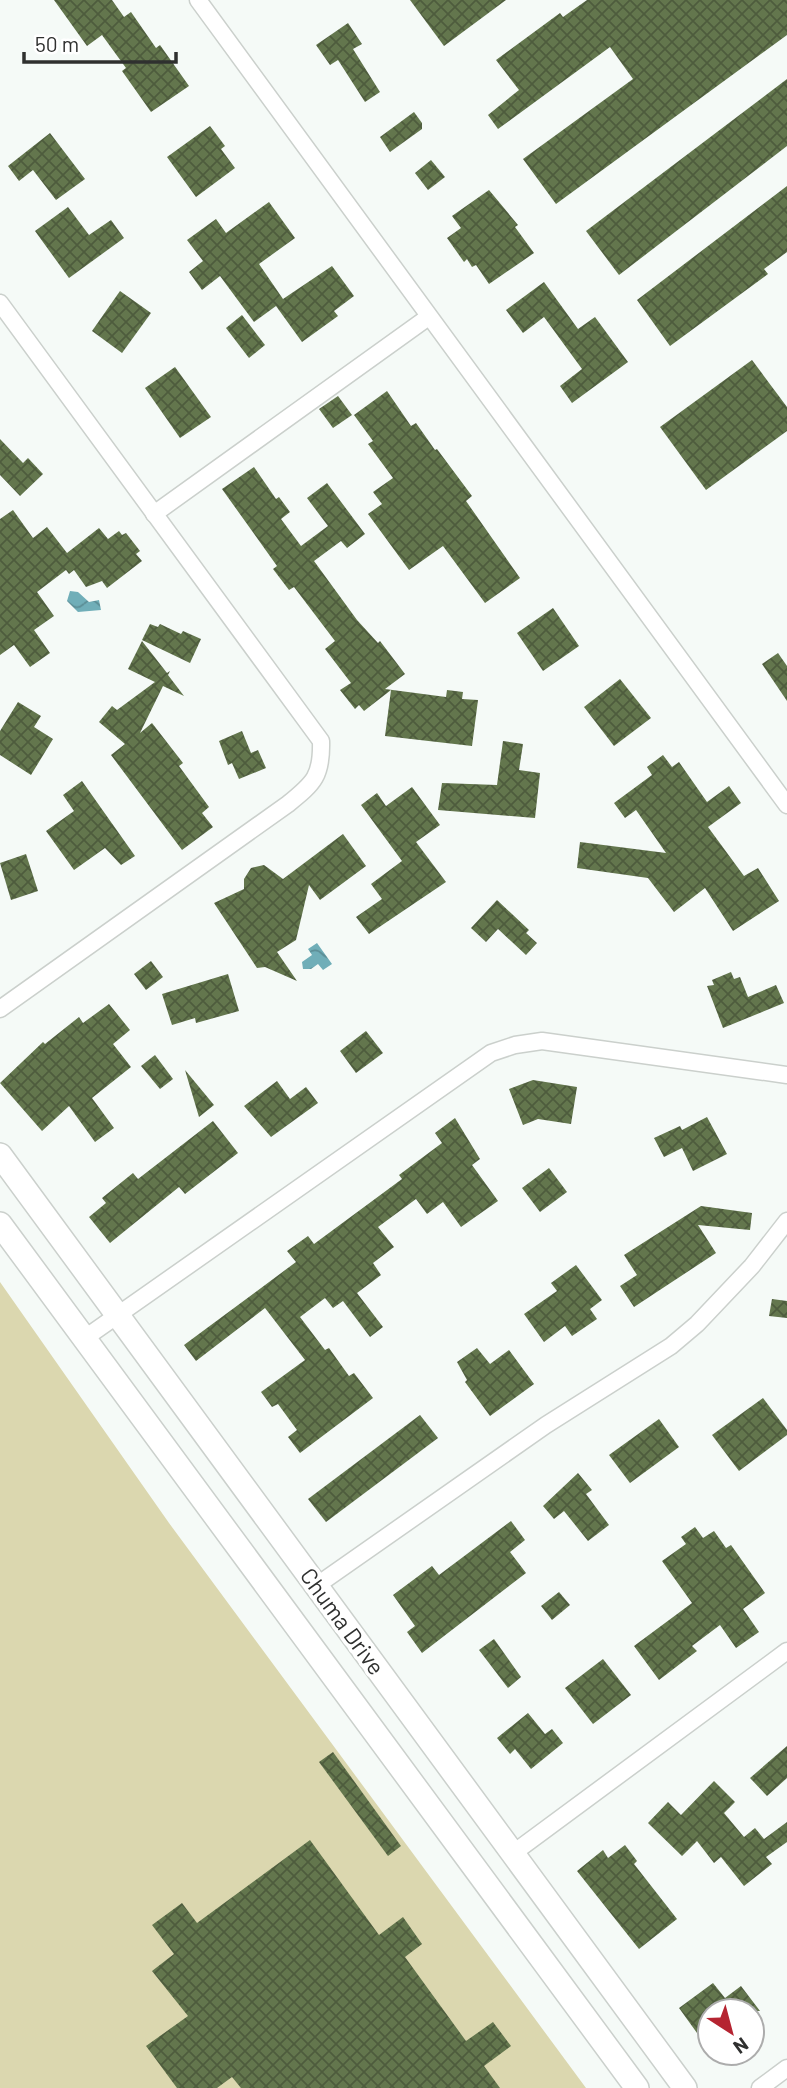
<svg xmlns="http://www.w3.org/2000/svg" width="787" height="2088" font-family="Barlow,sans-serif">
  <defs>
    <pattern id="water-waves" width="16" height="10" patternUnits="userSpaceOnUse" patternTransform="scale(1.75)"><rect width="16" height="10" fill="#70aeb8"/><path d="M0 5q4-4 8 0t8 0" fill="none" stroke="#5c8e96"/></pattern>
    <pattern id="building-cross-hatch" width="8" height="8" patternUnits="userSpaceOnUse" patternTransform="scale(1.75)"><rect width="8" height="8" fill="#63764d"/><path d="M0 0l8 8M0 8l8-8" fill="none" stroke="#4e5c3d"/></pattern>
  </defs>
  <rect width="100%" height="100%" fill="#f5faf7"/>
  <path fill="#dbd7af" d="M 0,1282 L 169,1523 L 586,2088 L 0,2088 Z"/>
  <g fill="url(#water-waves)">
    <path d="M 70,591 L 78,592 L 89,602 L 99,600 L 101,610 L 78,612 L 67,601 Z"/>
    <path d="M 317,943 L 332,964 L 323,970 L 318,964 L 311,969 L 303,969 L 302,962 L 312,955 L 308,949 Z"/>
  </g>
  <g fill="url(#building-cross-hatch)">
    <path d="M 54,0 L 112,0 L 124,17 L 131,12 L 156,48 L 160,45 L 189,86 L 151,112 L 122,71 L 126,68 L 102,35 L 87,46 Z"/>
    <path d="M 410,0 L 506,0 L 444,46 Z"/>
    <path d="M 587,0 L 787,0 L 787,35 L 556,204 L 523,159 L 633,79 L 610,47 L 498,129 L 488,115 L 519,90 L 496,60 L 560,13 L 563,17 Z"/>
    <path d="M 348,23 L 362,44 L 353,49 L 380,92 L 365,102 L 338,60 L 330,65 L 316,45 Z"/>
    <path d="M 787,79 L 787,146 L 619,275 L 586,231 Z"/>
    <path d="M 414,112 L 422,123 L 422,129 L 390,152 L 380,137 Z"/>
    <path d="M 210,126 L 225,146 L 221,149 L 235,168 L 196,197 L 167,157 Z"/>
    <path d="M 50,133 L 85,179 L 56,200 L 33,170 L 19,181 L 8,166 Z"/>
    <path d="M 431,160 L 445,177 L 428,190 L 415,173 Z"/>
    <path d="M 787,186 L 787,252 L 764,269 L 768,274 L 670,346 L 637,300 Z"/>
    <path d="M 489,190 L 518,225 L 515,227 L 534,253 L 489,284 L 476,265 L 472,267 L 467,259 L 464,262 L 447,238 L 461,228 L 452,216 Z"/>
    <path d="M 269,202 L 295,238 L 259,264 L 283,299 L 332,266 L 354,296 L 334,311 L 338,316 L 302,342 L 276,306 L 254,322 L 220,276 L 202,290 L 189,272 L 203,261 L 187,240 L 216,219 L 226,233 Z"/>
    <path d="M 68,207 L 89,235 L 111,220 L 124,238 L 69,278 L 35,231 Z"/>
    <path d="M 544,282 L 578,329 L 595,317 L 628,362 L 572,403 L 560,386 L 582,369 L 544,317 L 523,333 L 506,310 Z"/>
    <path d="M 120,291 L 151,313 L 122,353 L 92,331 Z"/>
    <path d="M 242,315 L 265,345 L 249,358 L 226,328 Z"/>
    <path d="M 752,360 L 787,407 L 787,431 L 706,490 L 660,427 Z"/>
    <path d="M 175,367 L 211,417 L 180,438 L 145,388 Z"/>
    <path d="M 387,391 L 411,426 L 416,423 L 435,450 L 437,449 L 472,496 L 466,501 L 520,578 L 485,603 L 443,546 L 409,570 L 368,514 L 382,504 L 373,492 L 393,478 L 368,444 L 373,441 L 354,415 Z"/>
    <path d="M 338,396 L 352,415 L 333,428 L 319,409 Z"/>
    <path d="M 0,439 L 23,463 L 28,458 L 43,474 L 20,496 L 0,475 Z"/>
    <path d="M 254,467 L 276,499 L 279,497 L 290,512 L 281,519 L 301,546 L 328,526 L 307,498 L 327,483 L 365,534 L 347,548 L 341,541 L 314,561 L 357,620 L 378,643 L 380,641 L 405,674 L 385,689 L 446,697 L 447,690 L 463,692 L 462,699 L 478,700 L 472,746 L 385,736 L 391,690 L 364,711 L 359,705 L 355,709 L 340,690 L 351,683 L 325,649 L 335,641 L 294,587 L 289,590 L 273,569 L 277,566 L 222,489 Z"/>
    <path d="M 13,510 L 33,538 L 47,527 L 67,553 L 99,528 L 108,539 L 119,531 L 122,535 L 126,533 L 140,551 L 136,554 L 142,561 L 107,588 L 102,581 L 86,587 L 74,570 L 69,574 L 66,570 L 37,592 L 54,616 L 34,630 L 50,653 L 30,667 L 14,645 L 0,655 L 0,519 Z"/>
    <path d="M 553,608 L 579,646 L 543,671 L 517,633 Z"/>
    <path d="M 150,624 L 158,627 L 160,624 L 181,634 L 183,631 L 201,639 L 190,663 L 142,640 Z"/>
    <path d="M 142,641 L 167,673 L 170,671 L 168,675 L 184,696 L 163,686 L 140,733 L 152,723 L 183,763 L 179,766 L 209,807 L 202,813 L 213,827 L 182,850 L 111,755 L 125,744 L 99,722 L 112,706 L 117,710 L 155,682 L 128,669 Z"/>
    <path d="M 778,653 L 787,666 L 787,701 L 762,664 Z"/>
    <path d="M 620,679 L 651,718 L 614,746 L 584,707 Z"/>
    <path d="M 18,702 L 41,716 L 34,727 L 53,739 L 31,775 L 0,755 L 0,731 Z"/>
    <path d="M 242,731 L 251,753 L 258,750 L 266,768 L 239,779 L 232,763 L 228,765 L 219,741 Z"/>
    <path d="M 503,741 L 523,744 L 519,770 L 540,773 L 535,818 L 438,810 L 442,783 L 497,785 Z"/>
    <path d="M 663,755 L 672,767 L 679,762 L 707,802 L 729,786 L 741,803 L 708,827 L 744,876 L 758,868 L 779,901 L 733,931 L 705,888 L 674,912 L 648,878 L 577,868 L 580,842 L 666,853 L 636,810 L 625,818 L 614,803 L 652,775 L 647,767 Z"/>
    <path d="M 82,781 L 135,856 L 121,865 L 105,848 L 74,870 L 46,831 L 74,811 L 63,795 Z"/>
    <path d="M 412,787 L 440,825 L 416,842 L 446,882 L 369,934 L 356,917 L 382,899 L 371,884 L 402,861 L 361,805 L 377,793 L 386,806 Z"/>
    <path d="M 343,834 L 366,866 L 320,900 L 309,885 L 296,940 L 277,952 L 297,981 L 265,967 L 257,968 L 214,903 L 244,889 L 244,879 L 251,868 L 264,865 L 283,879 Z"/>
    <path d="M 26,854 L 38,891 L 11,900 L 0,863 Z"/>
    <path d="M 497,900 L 529,930 L 526,933 L 537,943 L 526,955 L 498,929 L 486,942 L 471,928 Z"/>
    <path d="M 151,961 L 163,977 L 146,990 L 134,974 Z"/>
    <path d="M 731,972 L 734,979 L 740,977 L 748,997 L 776,985 L 784,1003 L 723,1028 L 707,986 L 714,985 L 712,980 Z"/>
    <path d="M 228,974 L 239,1011 L 196,1023 L 195,1018 L 172,1025 L 162,994 Z"/>
    <path d="M 109,1004 L 130,1030 L 113,1044 L 131,1067 L 92,1098 L 114,1128 L 95,1142 L 69,1106 L 42,1131 L 0,1083 L 43,1042 L 45,1044 L 79,1017 L 83,1023 Z"/>
    <path d="M 366,1031 L 383,1053 L 356,1073 L 340,1051 Z"/>
    <path d="M 155,1055 L 173,1079 L 160,1089 L 141,1066 Z"/>
    <path d="M 185,1070 L 214,1105 L 199,1117 Z"/>
    <path d="M 533,1080 L 577,1087 L 571,1124 L 538,1119 L 523,1125 L 509,1089 Z"/>
    <path d="M 277,1081 L 290,1099 L 306,1087 L 318,1103 L 271,1137 L 244,1106 Z"/>
    <path d="M 707,1117 L 727,1154 L 693,1171 L 682,1148 L 664,1157 L 654,1138 L 680,1126 L 682,1130 Z"/>
    <path d="M 455,1118 L 480,1159 L 472,1165 L 498,1201 L 461,1227 L 443,1202 L 427,1214 L 416,1199 L 378,1227 L 394,1247 L 373,1263 L 381,1275 L 357,1293 L 383,1327 L 370,1337 L 343,1301 L 333,1308 L 325,1298 L 300,1317 L 325,1350 L 329,1348 L 349,1376 L 354,1373 L 373,1398 L 300,1453 L 288,1437 L 297,1430 L 278,1404 L 272,1407 L 261,1392 L 305,1360 L 265,1308 L 196,1361 L 184,1345 L 296,1262 L 287,1251 L 308,1236 L 314,1244 L 402,1179 L 399,1175 L 442,1143 L 435,1133 Z"/>
    <path d="M 213,1121 L 238,1153 L 185,1194 L 179,1187 L 110,1243 L 89,1217 L 106,1203 L 102,1198 L 133,1173 L 138,1179 Z"/>
    <path d="M 549,1168 L 567,1192 L 540,1212 L 522,1188 Z"/>
    <path d="M 701,1206 L 752,1213 L 750,1230 L 698,1225 L 716,1253 L 634,1307 L 620,1286 L 637,1275 L 624,1255 Z"/>
    <path d="M 576,1265 L 602,1300 L 590,1309 L 597,1319 L 572,1336 L 565,1326 L 544,1342 L 524,1314 L 557,1291 L 551,1283 Z"/>
    <path d="M 772,1299 L 787,1301 L 787,1318 L 769,1316 Z"/>
    <path d="M 477,1348 L 490,1364 L 509,1350 L 534,1384 L 490,1416 L 465,1382 L 467,1380 L 457,1362 Z"/>
    <path d="M 763,1398 L 787,1430 L 787,1435 L 739,1471 L 712,1435 Z"/>
    <path d="M 420,1415 L 438,1438 L 326,1522 L 308,1499 Z"/>
    <path d="M 659,1419 L 679,1447 L 630,1483 L 609,1455 Z"/>
    <path d="M 578,1473 L 592,1490 L 586,1494 L 609,1525 L 588,1541 L 564,1511 L 554,1519 L 543,1506 Z"/>
    <path d="M 511,1521 L 525,1540 L 510,1552 L 526,1573 L 422,1653 L 407,1632 L 415,1626 L 393,1595 L 432,1566 L 439,1575 Z"/>
    <path d="M 695,1527 L 703,1538 L 714,1531 L 726,1548 L 731,1545 L 765,1593 L 743,1609 L 759,1632 L 736,1648 L 720,1625 L 692,1646 L 697,1651 L 659,1680 L 634,1646 L 692,1603 L 662,1561 L 686,1544 L 681,1537 Z"/>
    <path d="M 559,1592 L 570,1605 L 552,1620 L 541,1606 Z"/>
    <path d="M 494,1639 L 521,1677 L 508,1688 L 479,1650 Z"/>
    <path d="M 603,1659 L 631,1695 L 593,1724 L 565,1688 Z"/>
    <path d="M 528,1713 L 545,1734 L 552,1729 L 563,1743 L 531,1769 L 515,1749 L 510,1754 L 497,1738 Z"/>
    <path d="M 787,1746 L 787,1778 L 767,1796 L 750,1778 Z"/>
    <path d="M 333,1752 L 401,1846 L 388,1856 L 319,1762 Z"/>
    <path d="M 714,1781 L 735,1802 L 724,1813 L 744,1837 L 755,1828 L 764,1839 L 787,1822 L 787,1842 L 766,1857 L 772,1864 L 744,1886 L 721,1857 L 714,1863 L 697,1841 L 682,1856 L 648,1823 L 668,1802 L 681,1815 Z"/>
    <path d="M 310,1840 L 379,1935 L 403,1917 L 422,1944 L 405,1957 L 466,2041 L 493,2022 L 511,2046 L 484,2066 L 500,2088 L 241,2088 L 232,2077 L 217,2088 L 177,2088 L 146,2046 L 188,2016 L 152,1971 L 174,1954 L 152,1925 L 182,1903 L 197,1923 Z"/>
    <path d="M 625,1845 L 637,1861 L 634,1864 L 677,1919 L 639,1949 L 577,1871 L 603,1850 L 608,1858 Z"/>
    <path d="M 713,1983 L 725,1998 L 741,1986 L 760,2011 L 710,2011 L 710,2051 L 679,2008 Z"/>
  </g>
  <g fill="none" stroke-linecap="round" stroke-linejoin="round">
    <defs>
      <g id="street">
        <path d="M 198,0 L 787,805"/>
        <path d="M 0,303 L 321,741 C 322,776 314,783 288,804 L 0,1009"/>
        <path d="M 154,514 L 427,318"/>
        <path d="M 85,1338 L 491,1053 L 515,1045 L 542,1041 L 787,1075"/>
        <path d="M 316,1586 L 546,1425 L 671,1346 L 697,1324 L 752,1266 L 787,1221"/>
        <path d="M 512,1854 L 787,1651"/>
        <path d="M 760,2088 L 787,2068"/>
      </g>
      <g id="secondary">
        <path d="M 0,1155 L 685,2088"/>
        <path d="M 0,1224 L 637,2088"/>
      </g>
    </defs>
    <use href="#street" stroke="#cbd0cc" stroke-width="19"/>
    <use href="#secondary" stroke="#cbd0cc" stroke-width="26"/>
    <use href="#street" stroke="#fff" stroke-width="16"/>
    <use href="#secondary" stroke="#fff" stroke-width="23"/>
  </g>
  <g text-anchor="middle" dominant-baseline="central" stroke-width="7" stroke-linejoin="round" paint-order="stroke">
    <g font-size="23" fill="#2f302f" stroke="#fff">
      <text transform="translate(343 1621) rotate(54)">Chuma Drive</text>
    </g>
  </g>
  <g transform="translate(731 2032) rotate(144)"><circle r="33" fill="#ffffff" stroke="#acacac" stroke-width="2"/>
  <path d="M0-5L12 26L0 18L-12 26Z" fill="#b52431"/>
  <text y="-10" font-size="19" font-weight="bold" text-anchor="middle" fill="#2f302f">N</text>
  </g>
  <path d="M24 52v10h152v-10" fill="none" stroke="#2f302f" stroke-width="3.5"/>
  <text x="35" y="52" font-size="21" fill="#2f302f" stroke="#ffffff" stroke-width="5" paint-order="stroke">50 m</text>
</svg>
